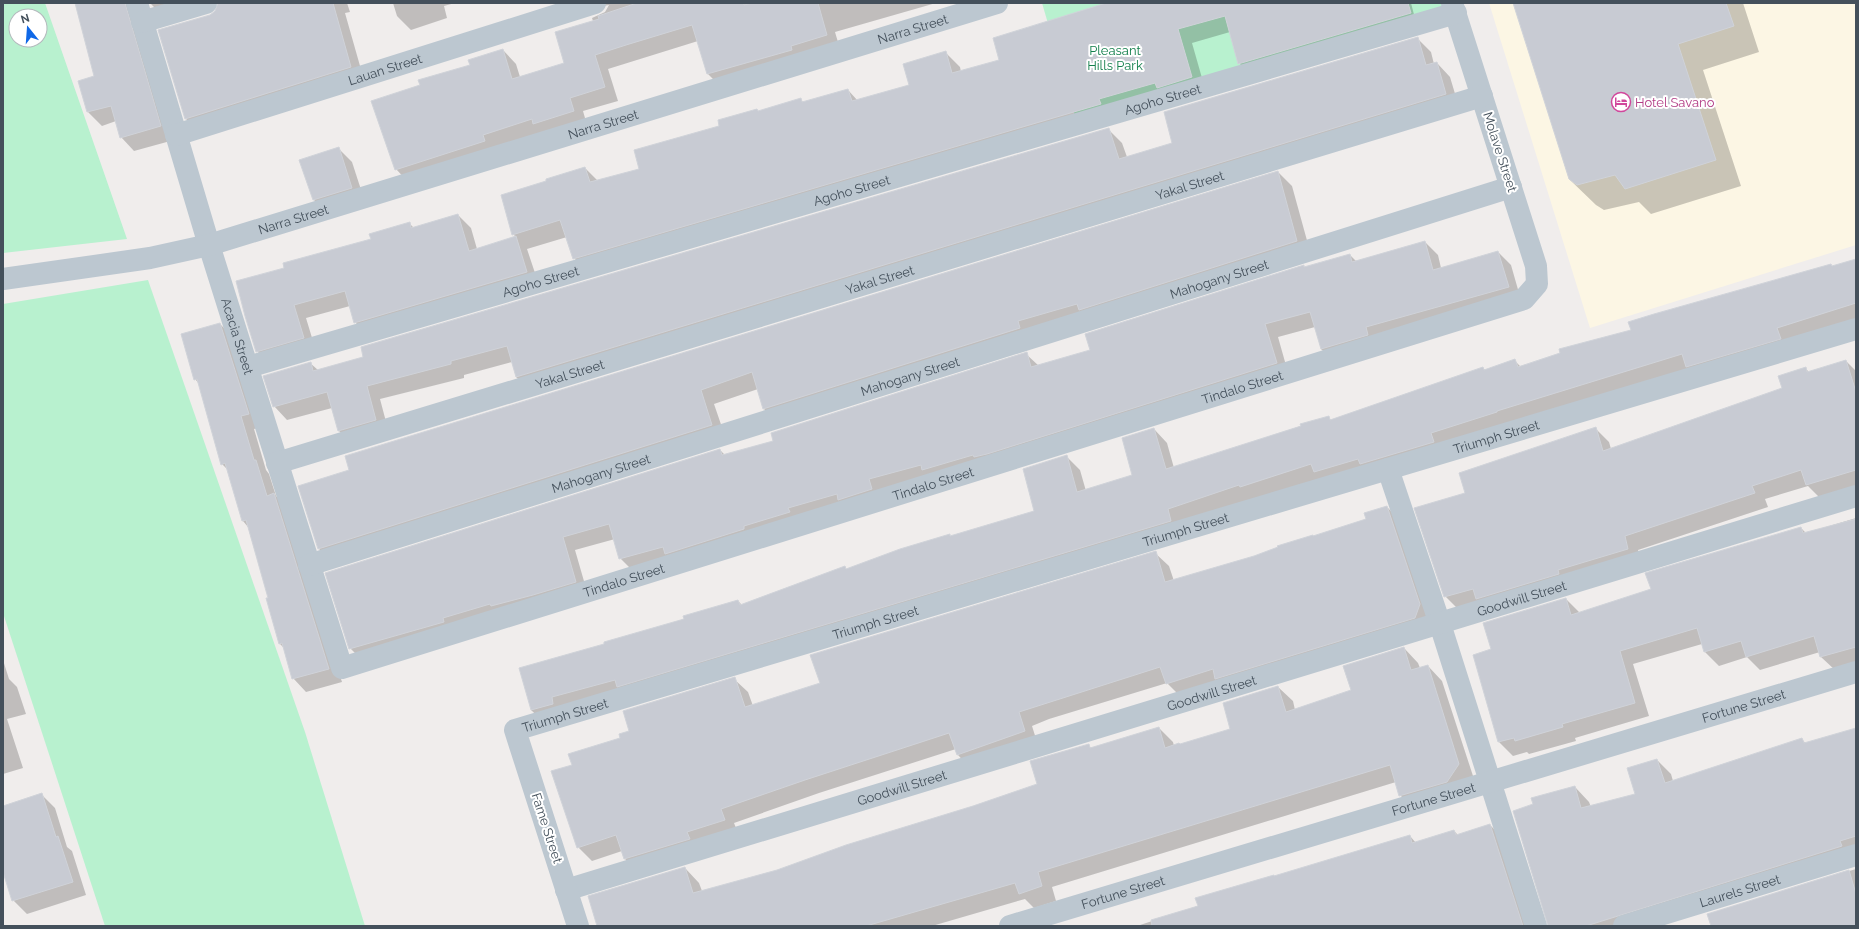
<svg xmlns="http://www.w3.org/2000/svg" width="1859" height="929" font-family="Raleway,sans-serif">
  <rect width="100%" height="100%" fill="#f0edec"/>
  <path fill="#fcf6e4" d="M 1489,3 L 1856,3 L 1856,245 L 1590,328 Z"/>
  <g fill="#b8f1cf" fill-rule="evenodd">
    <path d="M 3,3 L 45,3 L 127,239 L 3,253 ZM 16,16 L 40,16 L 40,40 L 16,40 Z"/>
    <path d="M 1042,3 L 1441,3 L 1445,14 L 1078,126 Z"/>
    <path d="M 148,280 L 305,732 L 365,926 L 105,926 L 3,613 L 3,304 Z"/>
  </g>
  <g fill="#0003">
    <path d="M 75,3 L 233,3 L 225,5 L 217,4 L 166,19 L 151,4 L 148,4 L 174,140 L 134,151 L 121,137 L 116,121 L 102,126 L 88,112 L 79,82 L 96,77 Z"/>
    <path d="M 302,3 L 347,3 L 350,12 L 345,13 L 364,80 L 199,132 L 186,119 Z"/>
    <path d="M 393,3 L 455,3 L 444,6 L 447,18 L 411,30 L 397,16 Z"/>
    <path d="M 595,3 L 936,3 L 835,32 L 840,49 L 721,87 L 707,73 L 698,41 L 608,69 L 618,101 L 583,111 L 587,125 L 409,183 L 396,169 L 421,86 L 471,66 L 503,50 L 516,64 L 520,77 L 566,64 L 593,21 L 592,18 L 605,12 L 609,5 L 598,7 Z"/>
    <path d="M 1110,3 L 1411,3 L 1418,30 L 1254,78 L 1239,63 L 1230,32 L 1192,43 L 1206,92 L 589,273 L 574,258 L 567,237 L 527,249 L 539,285 L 368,336 L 355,322 L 350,306 L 306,318 L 316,351 L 270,364 L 257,351 L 285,269 L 372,240 L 409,223 L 414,228 L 458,215 L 471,228 L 477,249 L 516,237 L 513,234 L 548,182 L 585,168 L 598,181 L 640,170 L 757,110 L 759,112 L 801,100 L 804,103 L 848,90 L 858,101 L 910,85 L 945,52 L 960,67 L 961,72 L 1001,61 Z"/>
    <path d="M 1514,3 L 1743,3 L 1759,52 L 1703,70 L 1741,186 L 1651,214 L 1639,202 L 1604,210 L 1596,205 L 1569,179 Z"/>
    <path d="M 1417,38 L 1431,52 L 1434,64 L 1437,63 L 1450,77 L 1459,107 L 530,390 L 516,377 L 512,362 L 464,375 L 464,378 L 380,399 L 389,433 L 352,444 L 339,431 L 332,408 L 287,420 L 274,406 L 310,363 L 318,370 L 365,357 L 1108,129 L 1122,143 L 1127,157 L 1174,144 Z"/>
    <path d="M 338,148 L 352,162 L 365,202 L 327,213 L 314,200 Z"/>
    <path d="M 1278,172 L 1292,186 L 1311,255 L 778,423 L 764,409 L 758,389 L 714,404 L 726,439 L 333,563 L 319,549 L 299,487 Z"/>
    <path d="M 1425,242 L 1438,255 L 1441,268 L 1498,252 L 1511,265 L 1521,300 L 1335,362 L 1321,349 L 1315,327 L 1278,337 L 1289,376 L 633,571 L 620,558 L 615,539 L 575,550 L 588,595 L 363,661 L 350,648 L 720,450 L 725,455 L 774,441 L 1026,354 L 1039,366 L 1091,351 L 1304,266 L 1305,268 L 1350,255 L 1356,261 Z"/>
    <path d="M 1856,260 L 1856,321 L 545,723 L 531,710 L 606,645 L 738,601 L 742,605 L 949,535 L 951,537 L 1035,511 L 1066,456 L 1080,470 L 1086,491 L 1134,476 L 1154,429 L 1167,443 L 1174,468 L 1328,417 L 1331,420 L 1483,368 L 1485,370 L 1515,361 L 1521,367 L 1632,330 Z"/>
    <path d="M 220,324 L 233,337 L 262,427 L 254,429 L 266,470 L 269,474 L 276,496 L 287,508 L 342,682 L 306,692 L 293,678 L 284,648 L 280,644 L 267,599 L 269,599 L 248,527 L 243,521 L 228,470 L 222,464 L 200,385 L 195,379 Z"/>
    <path d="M 1846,361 L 1856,371 L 1856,487 L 1820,498 L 1808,486 L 1765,499 L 1768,507 L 1638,550 L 1642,562 L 1459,610 L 1445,596 L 1467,493 L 1595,428 L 1609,442 L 1611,449 L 1783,389 L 1806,369 L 1810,373 Z"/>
    <path d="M 1387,507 L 1401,521 L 1433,618 L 1181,697 L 1167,683 L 1049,719 L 1032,726 L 1038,745 L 971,769 L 958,755 L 956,749 L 819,793 L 734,823 L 738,833 L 639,872 L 625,859 L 622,851 L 592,861 L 578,847 L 574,765 L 621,739 L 630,731 L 734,679 L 748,692 L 753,706 L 822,684 L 1155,553 L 1169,566 L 1174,581 L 1254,557 L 1367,519 Z"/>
    <path d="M 1856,518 L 1856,664 L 1835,670 L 1821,657 L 1820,652 L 1760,670 L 1747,657 L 1719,666 L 1705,652 L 1702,644 L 1633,664 L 1649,716 L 1575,738 L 1576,741 L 1529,754 L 1527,752 L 1513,756 L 1499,742 L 1474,656 L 1492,650 L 1566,599 L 1580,613 L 1652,590 L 1801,528 L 1806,533 Z"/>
    <path d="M 1404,648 L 1418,663 L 1420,668 L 1428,666 L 1442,681 L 1474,779 L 1415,810 L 1400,795 L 1396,782 L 1052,887 L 1056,901 L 1034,908 L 1025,899 L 932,926 L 598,926 L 685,868 L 699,883 L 702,891 L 777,871 L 1038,785 L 1088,745 L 1091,748 L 1159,728 L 1173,742 L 1174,746 L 1180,745 L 1232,730 L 1278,687 L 1293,701 L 1295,710 L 1353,691 Z"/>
    <path d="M 3,660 L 9,679 L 17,687 L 26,714 L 7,719 L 23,768 L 3,774 Z"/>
    <path d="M 1856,729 L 1856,860 L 1642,926 L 1549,926 L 1534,805 L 1575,787 L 1589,802 L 1591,807 L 1636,795 L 1657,760 L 1671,774 L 1673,781 L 1802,739 L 1806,744 Z"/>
    <path d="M 41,794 L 55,808 L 67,847 L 72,851 L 86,895 L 27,914 L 13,900 L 3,867 L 3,807 Z"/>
    <path d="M 1490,825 L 1505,840 L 1532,926 L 1137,926 L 1410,836 L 1416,843 L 1454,831 L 1458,835 Z"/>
    <path d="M 1856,869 L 1856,926 L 1712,926 L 1708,914 Z"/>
  </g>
  <g fill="#c8cbd3" stroke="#d0d3d9">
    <path d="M 75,3 L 125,3 L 161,126 L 120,138 L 111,106 L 87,112 L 78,81 L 94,76 Z"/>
    <path d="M 218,3 L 333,3 L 351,67 L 185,119 L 158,30 L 210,15 L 215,11 Z"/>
    <path d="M 637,3 L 744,3 L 744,5 L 752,3 L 818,3 L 827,35 L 791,46 L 792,50 L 707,74 L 692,25 L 626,45 L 595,55 L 605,87 L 570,98 L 574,111 L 533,124 L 532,119 L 483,135 L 485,141 L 395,170 L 371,101 L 420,85 L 418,80 L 470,65 L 468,60 L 503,49 L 512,79 L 564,63 L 555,32 L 599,19 L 598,16 Z"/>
    <path d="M 1106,3 L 1408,3 L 1411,13 L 1238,64 L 1225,16 L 1178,29 L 1192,77 L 1157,88 L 1155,83 L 1099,99 L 1101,104 L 573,259 L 560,220 L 512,235 L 501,195 L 546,181 L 546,179 L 585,167 L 590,182 L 639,169 L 634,150 L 719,126 L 718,120 L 757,109 L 758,111 L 801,98 L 802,102 L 848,89 L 852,101 L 909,85 L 903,64 L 946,51 L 952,73 L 999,60 L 993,38 Z"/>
    <path d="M 1513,3 L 1726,3 L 1734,26 L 1678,44 L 1716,160 L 1625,189 L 1615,175 L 1577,185 L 1569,179 Z"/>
    <path d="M 1418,37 L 1426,65 L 1437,62 L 1446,94 L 516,377 L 507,346 L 451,361 L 451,364 L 367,386 L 376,420 L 338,431 L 327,392 L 273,407 L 263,376 L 311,362 L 313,371 L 363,357 L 361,347 L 1109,128 L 1119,159 L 1172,143 L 1164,112 Z"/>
    <path d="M 339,147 L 352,188 L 313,200 L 299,160 Z"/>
    <path d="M 1278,171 L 1297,241 L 1079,310 L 1077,304 L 1018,321 L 1020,328 L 763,409 L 752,372 L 701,390 L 712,425 L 318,549 L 298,486 L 349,470 L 345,456 Z"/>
    <path d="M 458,214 L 469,251 L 516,236 L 527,272 L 354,323 L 345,291 L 294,305 L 304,338 L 256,352 L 245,316 L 236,281 L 284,268 L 283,263 L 371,239 L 369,234 L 410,222 L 411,228 Z"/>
    <path d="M 1425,241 L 1433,270 L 1498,251 L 1509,287 L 1366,327 L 1368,335 L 1321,349 L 1310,312 L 1265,324 L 1277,363 L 987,454 L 974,457 L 973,455 L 922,470 L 921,465 L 869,479 L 872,489 L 838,500 L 837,494 L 788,508 L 790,512 L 744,526 L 744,529 L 665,554 L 663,547 L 619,559 L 609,524 L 563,537 L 576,582 L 533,595 L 491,606 L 490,604 L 443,618 L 444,622 L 349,649 L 325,573 L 720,449 L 722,455 L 773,441 L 771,433 L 1027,352 L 1031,367 L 1090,350 L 1085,334 L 1304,265 L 1304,267 L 1350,254 L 1352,262 Z"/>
    <path d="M 1856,259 L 1856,303 L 1777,328 L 1781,339 L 1686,367 L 1682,354 L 1497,411 L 1497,412 L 1431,433 L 1434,442 L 1360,464 L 1358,459 L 1314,472 L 1311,464 L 1240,487 L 1239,485 L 1168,509 L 1171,521 L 617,687 L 615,680 L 552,697 L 553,704 L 531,710 L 519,668 L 604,644 L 604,642 L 684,619 L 683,616 L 738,600 L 740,605 L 845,566 L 846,569 L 900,549 L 950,534 L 950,536 L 1034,511 L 1023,469 L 1067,455 L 1077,492 L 1132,475 L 1122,438 L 1154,428 L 1166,469 L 1301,426 L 1300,424 L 1329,416 L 1330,420 L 1483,367 L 1484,370 L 1515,359 L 1518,367 L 1560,353 L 1559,349 L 1631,330 L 1628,322 L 1654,314 L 1831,264 L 1832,266 Z"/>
    <path d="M 220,323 L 249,414 L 241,416 L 254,460 L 256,460 L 267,496 L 274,493 L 329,669 L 292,679 L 282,643 L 279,644 L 266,598 L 268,598 L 246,520 L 242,521 L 225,463 L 221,465 L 197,379 L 194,380 L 181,334 Z"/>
    <path d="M 1846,360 L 1856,392 L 1856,470 L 1806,485 L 1801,470 L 1752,486 L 1755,493 L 1625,536 L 1628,549 L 1558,570 L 1559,574 L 1476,599 L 1473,589 L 1444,597 L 1414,508 L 1465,493 L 1459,473 L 1596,427 L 1603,451 L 1782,388 L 1778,376 L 1806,367 L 1807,372 Z"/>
    <path d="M 1387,506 L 1420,604 L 1415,618 L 1215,679 L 1213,669 L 1166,684 L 1160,667 L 1019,712 L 1025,731 L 957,755 L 949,733 L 805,780 L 721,809 L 725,820 L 687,832 L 690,839 L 624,859 L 616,835 L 577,848 L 551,771 L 572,765 L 568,754 L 620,738 L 619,734 L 629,731 L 623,711 L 735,677 L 745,707 L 820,683 L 810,655 L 1156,551 L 1165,582 L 1254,556 L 1278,547 L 1277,546 L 1313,535 L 1313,536 L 1366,519 L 1364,513 Z"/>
    <path d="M 1856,519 L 1856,647 L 1820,657 L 1814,636 L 1746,657 L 1741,641 L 1704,652 L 1697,628 L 1620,651 L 1635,703 L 1562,724 L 1563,727 L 1515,741 L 1514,738 L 1498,742 L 1473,655 L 1491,649 L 1483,623 L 1566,598 L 1571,615 L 1651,589 L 1645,573 L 1801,527 L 1803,533 Z"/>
    <path d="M 1404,647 L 1411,670 L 1428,665 L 1459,764 L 1447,782 L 1399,796 L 1390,765 L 1038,872 L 1042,886 L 1019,894 L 1015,883 L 866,926 L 597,926 L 588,896 L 685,867 L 693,893 L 777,870 L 846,845 L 973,806 L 1037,784 L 1030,761 L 1089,744 L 1090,748 L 1159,727 L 1165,748 L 1179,743 L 1180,744 L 1230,729 L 1223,703 L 1278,686 L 1286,712 L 1351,690 L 1343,666 Z"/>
    <path d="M 1856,728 L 1856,836 L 1840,841 L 1842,846 L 1586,926 L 1548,926 L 1513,811 L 1533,804 L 1531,798 L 1575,786 L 1581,808 L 1635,794 L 1627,768 L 1657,759 L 1665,783 L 1802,738 L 1804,743 Z"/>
    <path d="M 42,793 L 56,837 L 58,836 L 73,882 L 12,901 L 3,872 L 3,806 Z"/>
    <path d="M 1490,824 L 1523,926 L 1152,926 L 1151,920 L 1198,906 L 1195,898 L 1274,875 L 1274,876 L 1410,835 L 1412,843 L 1454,830 L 1456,835 Z"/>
    <path d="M 1849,870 L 1856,894 L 1856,926 L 1711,926 L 1707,914 Z"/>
  </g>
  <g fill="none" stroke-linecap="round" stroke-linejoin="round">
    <g stroke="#bcc7d0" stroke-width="22">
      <path id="s1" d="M 137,3 L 209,245 L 342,668 L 1524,299 L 1537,284 L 1536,266 L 1452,3"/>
      <path d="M 142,22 L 206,3"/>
      <path id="s2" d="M 176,135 L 595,3"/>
      <path id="s3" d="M 248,367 L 1456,13"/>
      <path id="s4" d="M 277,463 L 1482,96"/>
      <path d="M 1388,469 L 1440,624 L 1536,926"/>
      <path id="s5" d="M 309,565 L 1511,187"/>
      <path id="s6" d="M 566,890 L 1856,496"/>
      <path id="s7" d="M 578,926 L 515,730 L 1856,329"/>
      <path id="s8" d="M 1010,926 L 1856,672"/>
      <path id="s9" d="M 1624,926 L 1856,855"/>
    </g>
    <path stroke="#bcc7d0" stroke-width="22" id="s10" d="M 3,279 L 150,258 L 209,245 L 997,3"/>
  </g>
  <defs>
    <symbol id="hotel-ring" viewBox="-11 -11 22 22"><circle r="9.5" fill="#fff" stroke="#d1479c" stroke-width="1.5"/><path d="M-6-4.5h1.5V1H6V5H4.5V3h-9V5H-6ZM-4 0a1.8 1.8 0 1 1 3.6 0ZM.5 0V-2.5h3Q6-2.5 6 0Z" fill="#d1479c"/></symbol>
  </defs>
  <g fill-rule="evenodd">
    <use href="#hotel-ring" x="1610" y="91" width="22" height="22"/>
  </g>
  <g text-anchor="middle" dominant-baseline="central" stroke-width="4" stroke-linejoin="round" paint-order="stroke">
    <g font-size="13" fill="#44505b" stroke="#fff">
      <text stroke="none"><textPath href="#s10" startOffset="945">Narra Street</textPath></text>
      <text stroke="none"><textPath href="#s2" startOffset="219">Lauan Street</textPath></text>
      <text stroke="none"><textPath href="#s3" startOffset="953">Agoho Street</textPath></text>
      <text stroke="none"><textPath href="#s10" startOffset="621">Narra Street</textPath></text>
      <text transform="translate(1500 152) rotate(72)">Molave Street</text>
      <text stroke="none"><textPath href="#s4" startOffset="954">Yakal Street</textPath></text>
      <text stroke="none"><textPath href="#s3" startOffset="629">Agoho Street</textPath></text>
      <text stroke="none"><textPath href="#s10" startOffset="297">Narra Street</textPath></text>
      <text stroke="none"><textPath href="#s5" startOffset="954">Mahogany Street</textPath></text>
      <text stroke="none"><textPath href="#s4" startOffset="630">Yakal Street</textPath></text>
      <text stroke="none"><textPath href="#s3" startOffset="305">Agoho Street</textPath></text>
      <text stroke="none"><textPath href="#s1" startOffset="348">Acacia Street</textPath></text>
      <text stroke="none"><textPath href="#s4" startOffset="306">Yakal Street</textPath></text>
      <text stroke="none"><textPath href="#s5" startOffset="630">Mahogany Street</textPath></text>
      <text stroke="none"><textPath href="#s1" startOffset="1639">Tindalo Street</textPath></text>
      <text stroke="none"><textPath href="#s7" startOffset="1230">Triumph Street</textPath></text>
      <text stroke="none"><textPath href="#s5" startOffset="306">Mahogany Street</textPath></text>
      <text stroke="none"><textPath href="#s1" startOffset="1315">Tindalo Street</textPath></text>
      <text stroke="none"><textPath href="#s7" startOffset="906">Triumph Street</textPath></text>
      <text stroke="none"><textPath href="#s1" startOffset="991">Tindalo Street</textPath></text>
      <text stroke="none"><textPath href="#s6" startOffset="999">Goodwill Street</textPath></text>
      <text stroke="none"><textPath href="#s7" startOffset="582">Triumph Street</textPath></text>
      <text stroke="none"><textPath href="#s6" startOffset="675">Goodwill Street</textPath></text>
      <text stroke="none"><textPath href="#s8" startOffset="766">Fortune Street</textPath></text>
      <text stroke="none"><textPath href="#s7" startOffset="258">Triumph Street</textPath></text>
      <text stroke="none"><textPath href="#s6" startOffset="351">Goodwill Street</textPath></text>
      <text stroke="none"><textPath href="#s8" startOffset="442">Fortune Street</textPath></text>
      <text transform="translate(547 828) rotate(72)">Fame Street</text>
      <text stroke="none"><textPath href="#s9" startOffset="121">Laurels Street</textPath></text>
      <text stroke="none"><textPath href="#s8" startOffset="118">Fortune Street</textPath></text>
    </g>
    <g font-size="13" fill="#127f4b" stroke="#fff">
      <text x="1115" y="50">Pleasant<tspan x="1115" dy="15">Hills Park</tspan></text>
    </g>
    <g font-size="13" fill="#b23c85" stroke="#fff" text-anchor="start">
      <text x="1635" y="102">Hotel Savano</text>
    </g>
  </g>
  <rect width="1859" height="929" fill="none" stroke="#44505b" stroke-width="8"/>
  <g transform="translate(28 28) rotate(343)"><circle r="19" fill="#ffffff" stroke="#b4b9bd"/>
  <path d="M0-3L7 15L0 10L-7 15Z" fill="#0f68e7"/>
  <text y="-6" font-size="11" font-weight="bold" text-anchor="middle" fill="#44505b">N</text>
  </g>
</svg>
